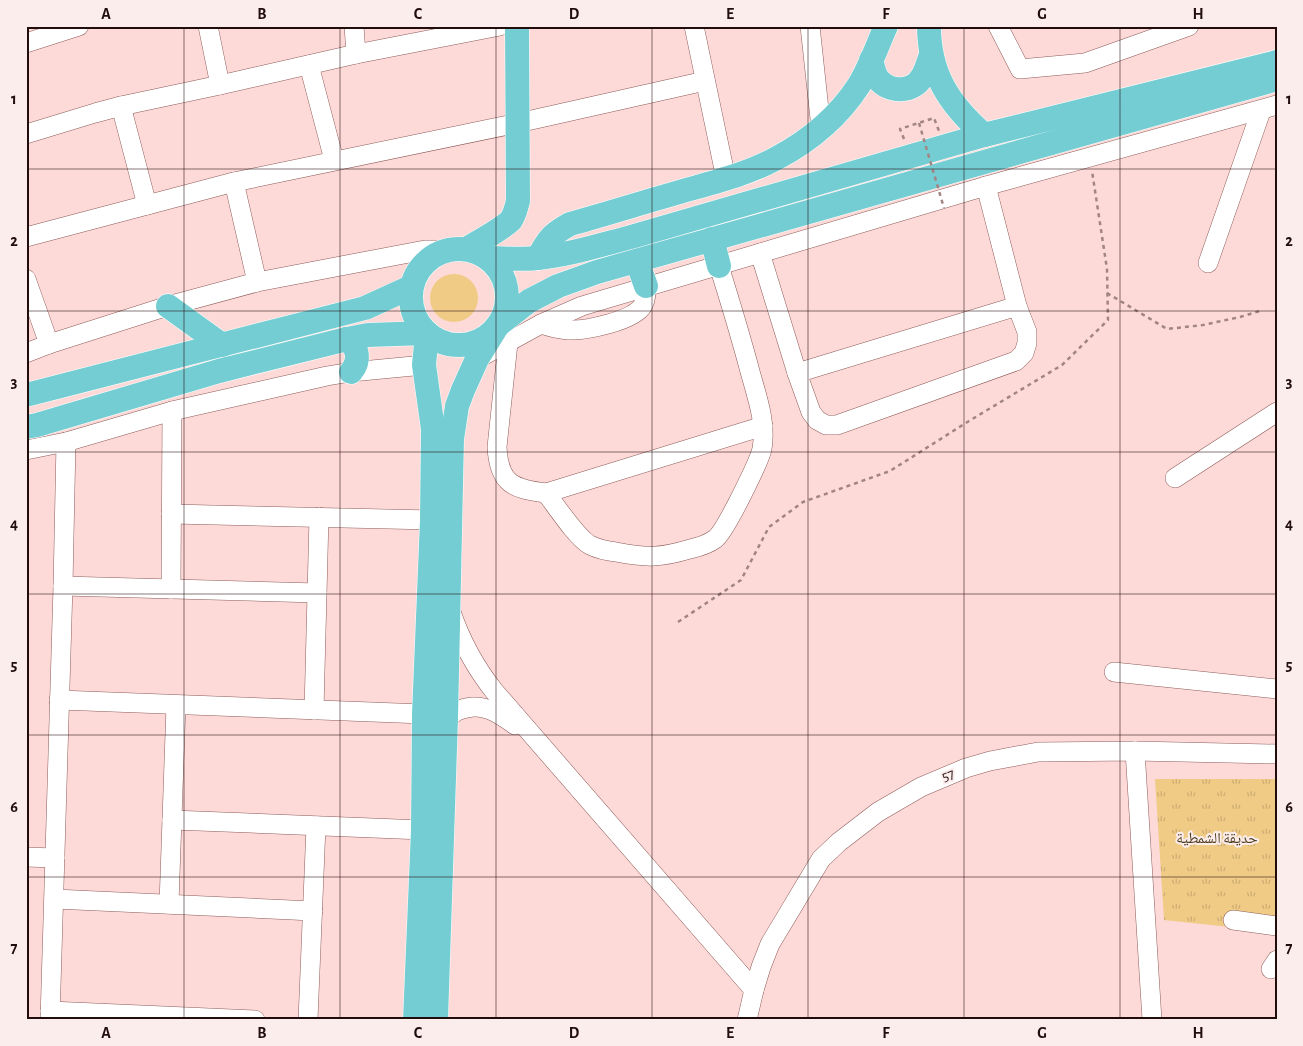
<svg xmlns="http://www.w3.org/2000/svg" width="1303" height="1046" font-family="'Alegreya Sans','Noto Naskh Arabic',sans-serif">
  <defs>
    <pattern id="park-tufts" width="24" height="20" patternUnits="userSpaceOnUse" patternTransform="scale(1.25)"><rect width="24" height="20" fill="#f0cb86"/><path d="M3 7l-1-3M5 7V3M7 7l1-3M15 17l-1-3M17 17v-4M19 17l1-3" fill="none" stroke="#cead72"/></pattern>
  </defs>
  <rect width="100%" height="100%" fill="#fddad7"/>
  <circle fill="#f0cb86" cx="454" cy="298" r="24"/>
  <path fill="url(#park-tufts)" d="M 1155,779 L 1277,779 L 1277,932 L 1164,920 Z"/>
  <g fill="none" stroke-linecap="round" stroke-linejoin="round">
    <defs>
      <g id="minor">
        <path d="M 208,26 L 220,85"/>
        <path d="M 354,26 L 356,54"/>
        <path d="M 694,26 L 726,179"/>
        <path d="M 810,26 L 821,128"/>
        <path d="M 998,26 L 1020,69 L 1085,63 L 1189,26"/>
        <path d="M 26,43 L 79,26"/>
        <path d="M 309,65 L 334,160"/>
        <path d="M 121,106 L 147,205"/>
        <path d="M 26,134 L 95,113 L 121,106 L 220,85 L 356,54 L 500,26"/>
        <path d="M 234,182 L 257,282"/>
        <path d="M 26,237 L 234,182 L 518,123 L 705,81"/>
        <path d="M 760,253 L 797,373 L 811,412 L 817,420 L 826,425 L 837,425 L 1016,361 L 1024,353 L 1027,343 L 1027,332 L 1017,306 L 986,186"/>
        <path d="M 1208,263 L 1261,111"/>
        <path d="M 26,279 L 49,344"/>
        <path d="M 541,324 C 550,327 558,329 568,330 C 584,331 635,321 643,305 C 646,300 646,293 646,286"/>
        <path d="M 508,343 L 497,447 C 499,484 513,489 546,493 L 763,426"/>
        <path d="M 26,353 L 49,344 L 168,306 L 257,282 L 425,250 L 446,250"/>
        <path d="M 477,359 L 541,324 L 582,306 L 986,186 L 1277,105"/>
        <path d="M 797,373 L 1017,306"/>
        <path d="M 26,450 L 66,442 L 172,411 L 327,376 L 351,372 L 424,365"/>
        <path d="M 1175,478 L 1277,412"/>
        <path d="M 546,493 C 556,506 577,538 590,545 C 598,549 607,551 616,552 C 647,558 660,558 690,549 C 699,547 707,545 715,539 C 725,532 759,462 762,449 C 767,420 755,392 748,364 C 739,331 729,298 719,266"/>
        <path d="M 171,514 L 432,520"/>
        <path d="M 63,586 L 317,593"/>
        <path d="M 171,589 L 172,411"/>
        <path d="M 451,612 C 461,641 475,667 494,691 L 754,990"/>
        <path d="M 1114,672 L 1277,689"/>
        <path d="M 59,700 L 424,714 C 434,734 442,720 454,713 C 459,709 466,708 473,707 C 489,706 502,716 515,725"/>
        <path d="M 314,710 L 319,517"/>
        <path d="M 1135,751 L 1152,1020"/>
        <path d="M 172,820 L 423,830"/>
        <path d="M 26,857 L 55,858"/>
        <path d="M 54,899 L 313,911"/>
        <path d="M 169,904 L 176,705"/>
        <path d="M 1233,920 L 1277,926"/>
        <path d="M 1271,969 L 1277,960"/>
        <path d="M 50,1011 L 255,1020"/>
        <path d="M 50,1020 L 63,586 L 66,442"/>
        <path d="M 308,1020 L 316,826"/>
        <path d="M 747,1020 L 754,990 L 761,967 L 770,944 L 821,859 L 839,842 L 878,812 L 921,787 L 966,768 L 990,761 L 1038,752 L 1135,751 L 1277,754"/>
      </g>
      <g id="major">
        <path d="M 929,26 C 929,74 949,104 984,135"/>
        <path d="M 871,60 C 873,66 874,74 878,79 C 889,93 913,93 922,77 C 926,71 928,62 931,55"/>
        <path d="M 712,239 L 719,266"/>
        <path d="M 466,249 C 478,242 501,230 511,220 C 515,214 516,208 518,201 L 517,26"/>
        <circle cx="459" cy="297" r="48"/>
        <path d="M 487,258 C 504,258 520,260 537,258 C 569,255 600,245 631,237 L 984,135 L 1277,62"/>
        <path d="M 538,258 C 548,239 552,234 570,224 C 606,214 641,203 676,193 C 710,183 746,175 777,158 C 809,141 839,116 859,85 C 870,67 877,46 886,26"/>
        <path d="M 637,261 L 646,286"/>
        <path d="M 168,306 L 222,345"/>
        <path d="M 347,339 C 359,348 360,361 351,372"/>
        <path d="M 26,395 L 365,308 L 411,287"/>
        <path d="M 26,427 L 37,425 L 219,371 L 347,339 L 368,335 L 427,333 L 424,365 L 433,429 L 432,520 L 424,714 L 423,830 L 415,1020"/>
        <path d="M 436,1020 L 446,718 L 452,439 L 457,406 L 463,390 L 477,359 L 498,325 L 529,301 L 558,286 L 597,272 L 1277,79"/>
      </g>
    </defs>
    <use href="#minor" stroke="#8e5c5a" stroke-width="20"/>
    <use href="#major" stroke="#fff" stroke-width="25"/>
    <g stroke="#a28583" stroke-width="2.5" stroke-dasharray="4 4" stroke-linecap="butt">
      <path d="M 904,139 L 900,129 L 934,118 L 939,131"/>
      <path d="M 1107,293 L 1167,329 L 1203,325 L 1240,317 L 1260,311"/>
      <path d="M 678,622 L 741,580 L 769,527 L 803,502 L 890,471 L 969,421 L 1062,365 L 1108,320 L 1107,269 L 1092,171"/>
    </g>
    <use href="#minor" stroke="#fff" stroke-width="19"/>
    <use href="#major" stroke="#74cdd2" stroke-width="24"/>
    <path stroke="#a28583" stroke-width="2.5" stroke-dasharray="4 4" stroke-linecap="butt" d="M 919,123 L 944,208"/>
  </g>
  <path fill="none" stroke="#200d0c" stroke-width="1" stroke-opacity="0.55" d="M 184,26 L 184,1020M 340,26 L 340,1020M 496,26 L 496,1020M 652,26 L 652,1020M 808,26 L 808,1020M 964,26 L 964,1020M 1120,26 L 1120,1020M 26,169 L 1277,169M 26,311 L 1277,311M 26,452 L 1277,452M 26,594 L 1277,594M 26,735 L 1277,735M 26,877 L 1277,877"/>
  <g text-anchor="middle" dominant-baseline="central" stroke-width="4" stroke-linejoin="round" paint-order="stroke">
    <g font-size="15" fill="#200d0c" stroke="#faedec">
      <text transform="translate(948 775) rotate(-22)">57</text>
    </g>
    <g font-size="15" fill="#4f3e1d" stroke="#faedec">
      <text x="1217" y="838">حديقة الشمطية</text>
    </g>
  </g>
  <rect width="1303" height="1046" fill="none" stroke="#faedec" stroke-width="55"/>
  <rect x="28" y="28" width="1248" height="990" fill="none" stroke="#200d0c" stroke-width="2"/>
  <g font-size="16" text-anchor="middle" font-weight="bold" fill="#200d0c">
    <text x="106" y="19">A</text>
    <text x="262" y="19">B</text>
    <text x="418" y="19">C</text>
    <text x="574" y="19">D</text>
    <text x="730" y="19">E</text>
    <text x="886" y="19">F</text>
    <text x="1042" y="19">G</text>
    <text x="1198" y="19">H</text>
    <text x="14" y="104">1</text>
    <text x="1289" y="104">1</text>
    <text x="14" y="246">2</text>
    <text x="1289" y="246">2</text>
    <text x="14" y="387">3</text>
    <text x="1289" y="387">3</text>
    <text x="14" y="529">4</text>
    <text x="1289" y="529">4</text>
    <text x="14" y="670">5</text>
    <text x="1289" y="670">5</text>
    <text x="14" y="812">6</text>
    <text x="1289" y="812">6</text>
    <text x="14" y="953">7</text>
    <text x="1289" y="953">7</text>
    <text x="106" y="1038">A</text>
    <text x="262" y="1038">B</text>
    <text x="418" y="1038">C</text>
    <text x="574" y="1038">D</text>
    <text x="730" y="1038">E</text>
    <text x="886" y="1038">F</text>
    <text x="1042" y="1038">G</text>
    <text x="1198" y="1038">H</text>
  </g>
</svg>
